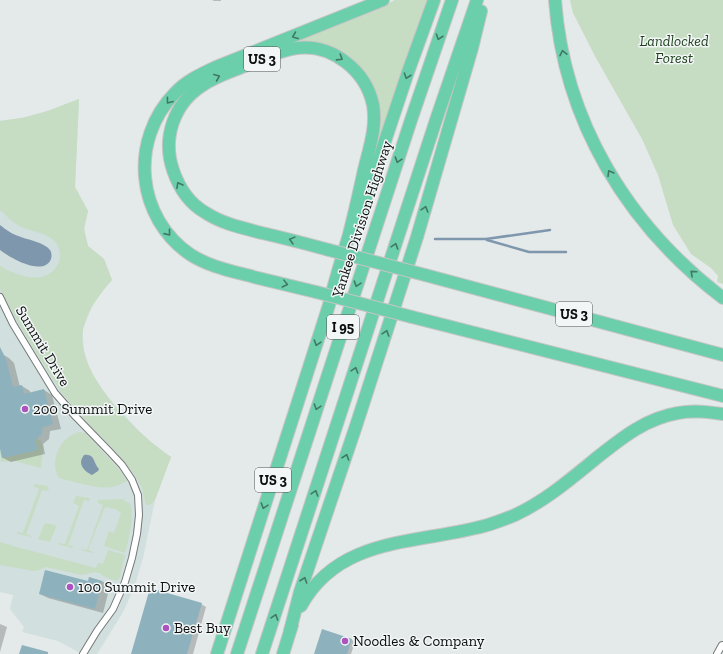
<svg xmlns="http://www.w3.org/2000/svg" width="723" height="654" font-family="'Zilla Slab',serif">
  <rect width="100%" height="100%" fill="#e4e9e9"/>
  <path fill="#d1dfde" d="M 79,99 L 75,187 L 88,211 L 84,229 L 88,246 L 104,259 L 112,280 L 101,292 L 93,304 L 83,329 L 83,340 L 84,351 L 88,364 L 93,375 L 103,390 L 113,403 L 140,432 L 152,443 L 171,457 L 155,500 L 143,558 L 134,588 L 123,612 L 97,654 L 82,654 L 58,641 L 22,632 L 24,627 L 10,609 L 13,595 L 0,592 L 0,121 L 22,118 L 36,114 L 49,111 Z"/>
  <g fill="#c6ddc3">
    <path d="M 395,0 L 427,0 L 374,153 L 378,126 L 347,57 L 282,47 L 381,7 Z"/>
    <path d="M 570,0 L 723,0 L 723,284 L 717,282 L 718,276 L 711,268 L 691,254 L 673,225 L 658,175 L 642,139 L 596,58 L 573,13 Z"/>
    <path d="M 79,99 L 75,187 L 88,211 L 84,229 L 88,246 L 104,259 L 112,280 C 100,294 87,310 83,329 C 75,375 137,434 171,457 L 155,500 L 150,505 L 147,505 L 145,502 L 142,488 L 134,474 L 119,455 L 80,415 L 61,392 L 23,332 L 0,289 L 0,266 C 11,273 34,282 47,275 C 49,274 52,272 54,270 C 56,267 58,265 59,262 C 61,256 60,250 57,244 C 49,232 31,232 19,226 C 12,222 6,215 0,210 L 0,121 C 7,120 15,119 22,118 C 42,114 60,106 79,99 Z"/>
    <path d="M 79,432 L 85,433 L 87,435 L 118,468 L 127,481 C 122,484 117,486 112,487 C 98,490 73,481 59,478 C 49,461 60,437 79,432 Z"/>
    <path d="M 37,438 L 42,443 L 43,447 L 41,468 L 15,461 L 1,462 L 0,449 L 3,458 L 37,450 L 35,439 Z"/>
    <path d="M 35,484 L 47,486 L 49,489 L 46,491 L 42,490 L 26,534 L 31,536 L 31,537 L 18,534 L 17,533 L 18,532 L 23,533 L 39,489 L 33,486 Z"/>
    <path d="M 76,496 L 77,496 L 89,498 L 90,500 L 88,501 L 84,500 L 68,545 L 73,546 L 73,547 L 72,548 L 58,544 L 59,543 L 65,544 L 79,506 L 73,503 Z"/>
    <path d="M 124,499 L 124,501 C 128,502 130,503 131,507 C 134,516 128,543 125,553 L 104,546 L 109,531 L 114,533 L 121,513 L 115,509 L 105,507 L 88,550 L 93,552 L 92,553 L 81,550 L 81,549 L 87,550 L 103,505 L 98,503 L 98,500 Z"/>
    <path d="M 45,523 L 55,525 L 56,527 L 50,542 L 38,539 Z"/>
    <path d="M 0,542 L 13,546 L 96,568 L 98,563 L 103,564 L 108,550 L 125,555 L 120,577 L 118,580 C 113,581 107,578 102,575 L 102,574 L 94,572 L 82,575 L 46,567 L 39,570 L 34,571 L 0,565 Z"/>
  </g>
  <g fill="#7e97ad">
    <path d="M 0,225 C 6,230 14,235 21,237 C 29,240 45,243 50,250 C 52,253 52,258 50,261 C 41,276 9,257 0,250 Z"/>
    <path d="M 84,455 C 95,453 93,463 99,469 L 98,471 L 92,475 C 84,471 77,464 84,455 Z"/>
  </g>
  <g fill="#0003">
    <path d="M 212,0 L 221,0 L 221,1 L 214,1 Z"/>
    <path d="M 0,353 L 9,358 L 14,363 L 20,387 L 22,386 L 30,391 L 30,393 L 44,390 L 52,395 L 61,429 L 50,431 L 49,439 L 43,444 L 45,454 L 11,462 L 3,458 L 0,445 Z"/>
    <path d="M 90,578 L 102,581 L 110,586 L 103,613 L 48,598 L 40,594 L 89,582 Z"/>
    <path d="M 201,604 L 206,607 L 193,654 L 132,654 Z"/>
    <path d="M 0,624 L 7,627 L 0,652 Z"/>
    <path d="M 352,640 L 355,642 L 351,654 L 315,654 Z"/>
  </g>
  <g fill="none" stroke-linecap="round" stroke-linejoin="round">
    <g stroke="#7e97ad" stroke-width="2.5">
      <path d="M 435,239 L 486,239 L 550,230"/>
      <path d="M 487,240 L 529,252 L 566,252"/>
    </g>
  </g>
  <g fill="#8db2bd">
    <path d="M 0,347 L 6,359 L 13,387 L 22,385 L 24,394 L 44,389 L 53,424 L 43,427 L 42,432 L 41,435 L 35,440 L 38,450 L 2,458 L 0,449 Z"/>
    <path d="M 45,570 L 88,581 L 89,577 L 102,581 L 95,609 L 39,594 Z"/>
    <path d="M 150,588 L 202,603 L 187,654 L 131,654 Z"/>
    <path d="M 322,629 L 352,639 L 347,654 L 314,654 Z"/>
    <path d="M 22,645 L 48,652 L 48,654 L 19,654 Z"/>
  </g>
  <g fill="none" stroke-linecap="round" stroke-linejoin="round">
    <defs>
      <g id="street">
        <path d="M 0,297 L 13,324 L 55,393 L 76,417 L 109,451 L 122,465 L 132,480 L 138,495 L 139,515 L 137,534 L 132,558 L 125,582 L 113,609 L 97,631 L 83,654"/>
        <path d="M 717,654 L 722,645 L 723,645"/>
      </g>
      <g id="highway">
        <path d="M 555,0 C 564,121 627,225 723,298"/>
        <path d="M 362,210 L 408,72 L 434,0"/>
        <path d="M 425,275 L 723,355"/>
        <path d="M 316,292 C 295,287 274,282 254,277 C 232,271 210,267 191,255 C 136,218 129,140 175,93 C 186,81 201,74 216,67 L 383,0"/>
        <path d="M 412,317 L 723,396"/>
        <path d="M 301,606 C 339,536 418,544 484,526 C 495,523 505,519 515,515 C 547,500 573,477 599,456 C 623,437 647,418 678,413 C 693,410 708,412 723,414"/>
        <path d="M 290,631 L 300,592 L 356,426 L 417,237 L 472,48 L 481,11"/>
        <path d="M 217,654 L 329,305 C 334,283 341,261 348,238 C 354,216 359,193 364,170 C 369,149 377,127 373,105 C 366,71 333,44 297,48 C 280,50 263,59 247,65 C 233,71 216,76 203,85 C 174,103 162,138 173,170 C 179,188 190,204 206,213 C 223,224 243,228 262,233 C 284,238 307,244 329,250"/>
        <path d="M 237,654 L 411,120 L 452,0"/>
        <path d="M 262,654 L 436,120 L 477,0"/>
        <path d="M 283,654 L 292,625"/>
      </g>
    </defs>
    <use href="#street" stroke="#757978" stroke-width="8"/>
    <use href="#highway" stroke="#c5c5c5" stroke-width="14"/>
    <use href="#street" stroke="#fff" stroke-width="6"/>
    <use href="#highway" stroke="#6bcfab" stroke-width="12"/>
    <defs>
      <g id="highway-bridge">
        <path d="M 329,250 L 425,275"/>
        <path d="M 316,292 L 412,317"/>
      </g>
    </defs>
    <use href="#highway-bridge" stroke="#c5c5c5" stroke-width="14" stroke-linecap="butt"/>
    <use href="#highway-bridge" stroke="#6bcfab" stroke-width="12"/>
  </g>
  <defs><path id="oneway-chevron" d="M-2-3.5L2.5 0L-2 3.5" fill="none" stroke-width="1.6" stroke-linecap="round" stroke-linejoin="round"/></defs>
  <g stroke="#407864">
    <use href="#oneway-chevron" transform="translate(295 36) rotate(158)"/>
    <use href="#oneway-chevron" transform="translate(439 37) rotate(109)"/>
    <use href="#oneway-chevron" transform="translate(563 53) rotate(-102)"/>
    <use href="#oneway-chevron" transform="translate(340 58) rotate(32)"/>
    <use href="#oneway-chevron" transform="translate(407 76) rotate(109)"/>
    <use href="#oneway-chevron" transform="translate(217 77) rotate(-23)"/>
    <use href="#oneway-chevron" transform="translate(169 101) rotate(128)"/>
    <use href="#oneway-chevron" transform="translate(398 160) rotate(108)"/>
    <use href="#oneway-chevron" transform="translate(610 173) rotate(-121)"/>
    <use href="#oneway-chevron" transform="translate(179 185) rotate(-119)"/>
    <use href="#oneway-chevron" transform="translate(425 209) rotate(-73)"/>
    <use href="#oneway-chevron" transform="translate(168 233) rotate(51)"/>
    <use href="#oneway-chevron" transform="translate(292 240) rotate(-165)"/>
    <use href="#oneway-chevron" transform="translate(395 246) rotate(-72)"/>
    <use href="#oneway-chevron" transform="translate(693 273) rotate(-138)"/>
    <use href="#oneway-chevron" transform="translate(285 284) rotate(14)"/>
    <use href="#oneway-chevron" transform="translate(357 284) rotate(108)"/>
    <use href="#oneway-chevron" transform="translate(386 333) rotate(-72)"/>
    <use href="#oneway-chevron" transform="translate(317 343) rotate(108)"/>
    <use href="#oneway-chevron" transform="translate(355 370) rotate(-72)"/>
    <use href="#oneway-chevron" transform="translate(317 407) rotate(108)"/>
    <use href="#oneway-chevron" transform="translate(346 457) rotate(-71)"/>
    <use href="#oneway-chevron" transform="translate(315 493) rotate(-72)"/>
    <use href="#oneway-chevron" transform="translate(264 506) rotate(108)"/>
    <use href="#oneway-chevron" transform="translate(304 580) rotate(-71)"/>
    <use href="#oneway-chevron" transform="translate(275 617) rotate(-72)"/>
  </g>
  <g fill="#ac53bf" stroke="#f2f6f6" stroke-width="1.5">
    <circle cx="25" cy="409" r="4"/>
    <circle cx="70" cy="587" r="4"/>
    <circle cx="166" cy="628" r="4"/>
    <circle cx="345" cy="641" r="4"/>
  </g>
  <g text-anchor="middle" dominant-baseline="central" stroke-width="3" stroke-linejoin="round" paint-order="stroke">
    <g fill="#f2f6f6" stroke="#515453" stroke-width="1">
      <rect x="244" y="47" width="36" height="24" rx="3"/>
      <rect x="556" y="302" width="36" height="24" rx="3"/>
      <rect x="327" y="315" width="32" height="24" rx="3"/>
      <rect x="255" y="468" width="36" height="24" rx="3"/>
    </g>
    <g font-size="14" font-weight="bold" fill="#0c0e0d">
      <text x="262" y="59">US 3</text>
      <text x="574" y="314">US 3</text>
      <text x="343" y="327">I 95</text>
      <text x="273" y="480">US 3</text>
    </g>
    <g font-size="15" font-style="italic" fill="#1f421d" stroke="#f2f6f6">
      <text x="674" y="41">Landlocked<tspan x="674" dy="17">Forest</tspan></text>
    </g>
    <g font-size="15" fill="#0c0e0d" stroke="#f2f6f6">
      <text transform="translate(362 219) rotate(-72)">Yankee Division Highway</text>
      <text transform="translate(43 346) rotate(59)">Summit Drive</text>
    </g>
    <g font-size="15" fill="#0c0e0d" stroke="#f2f6f6" text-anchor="start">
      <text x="33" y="409">200 Summit Drive</text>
      <text x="78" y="587">100 Summit Drive</text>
      <text x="174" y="628">Best Buy</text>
      <text x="353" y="641">Noodles &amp; Company</text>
    </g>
  </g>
</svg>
